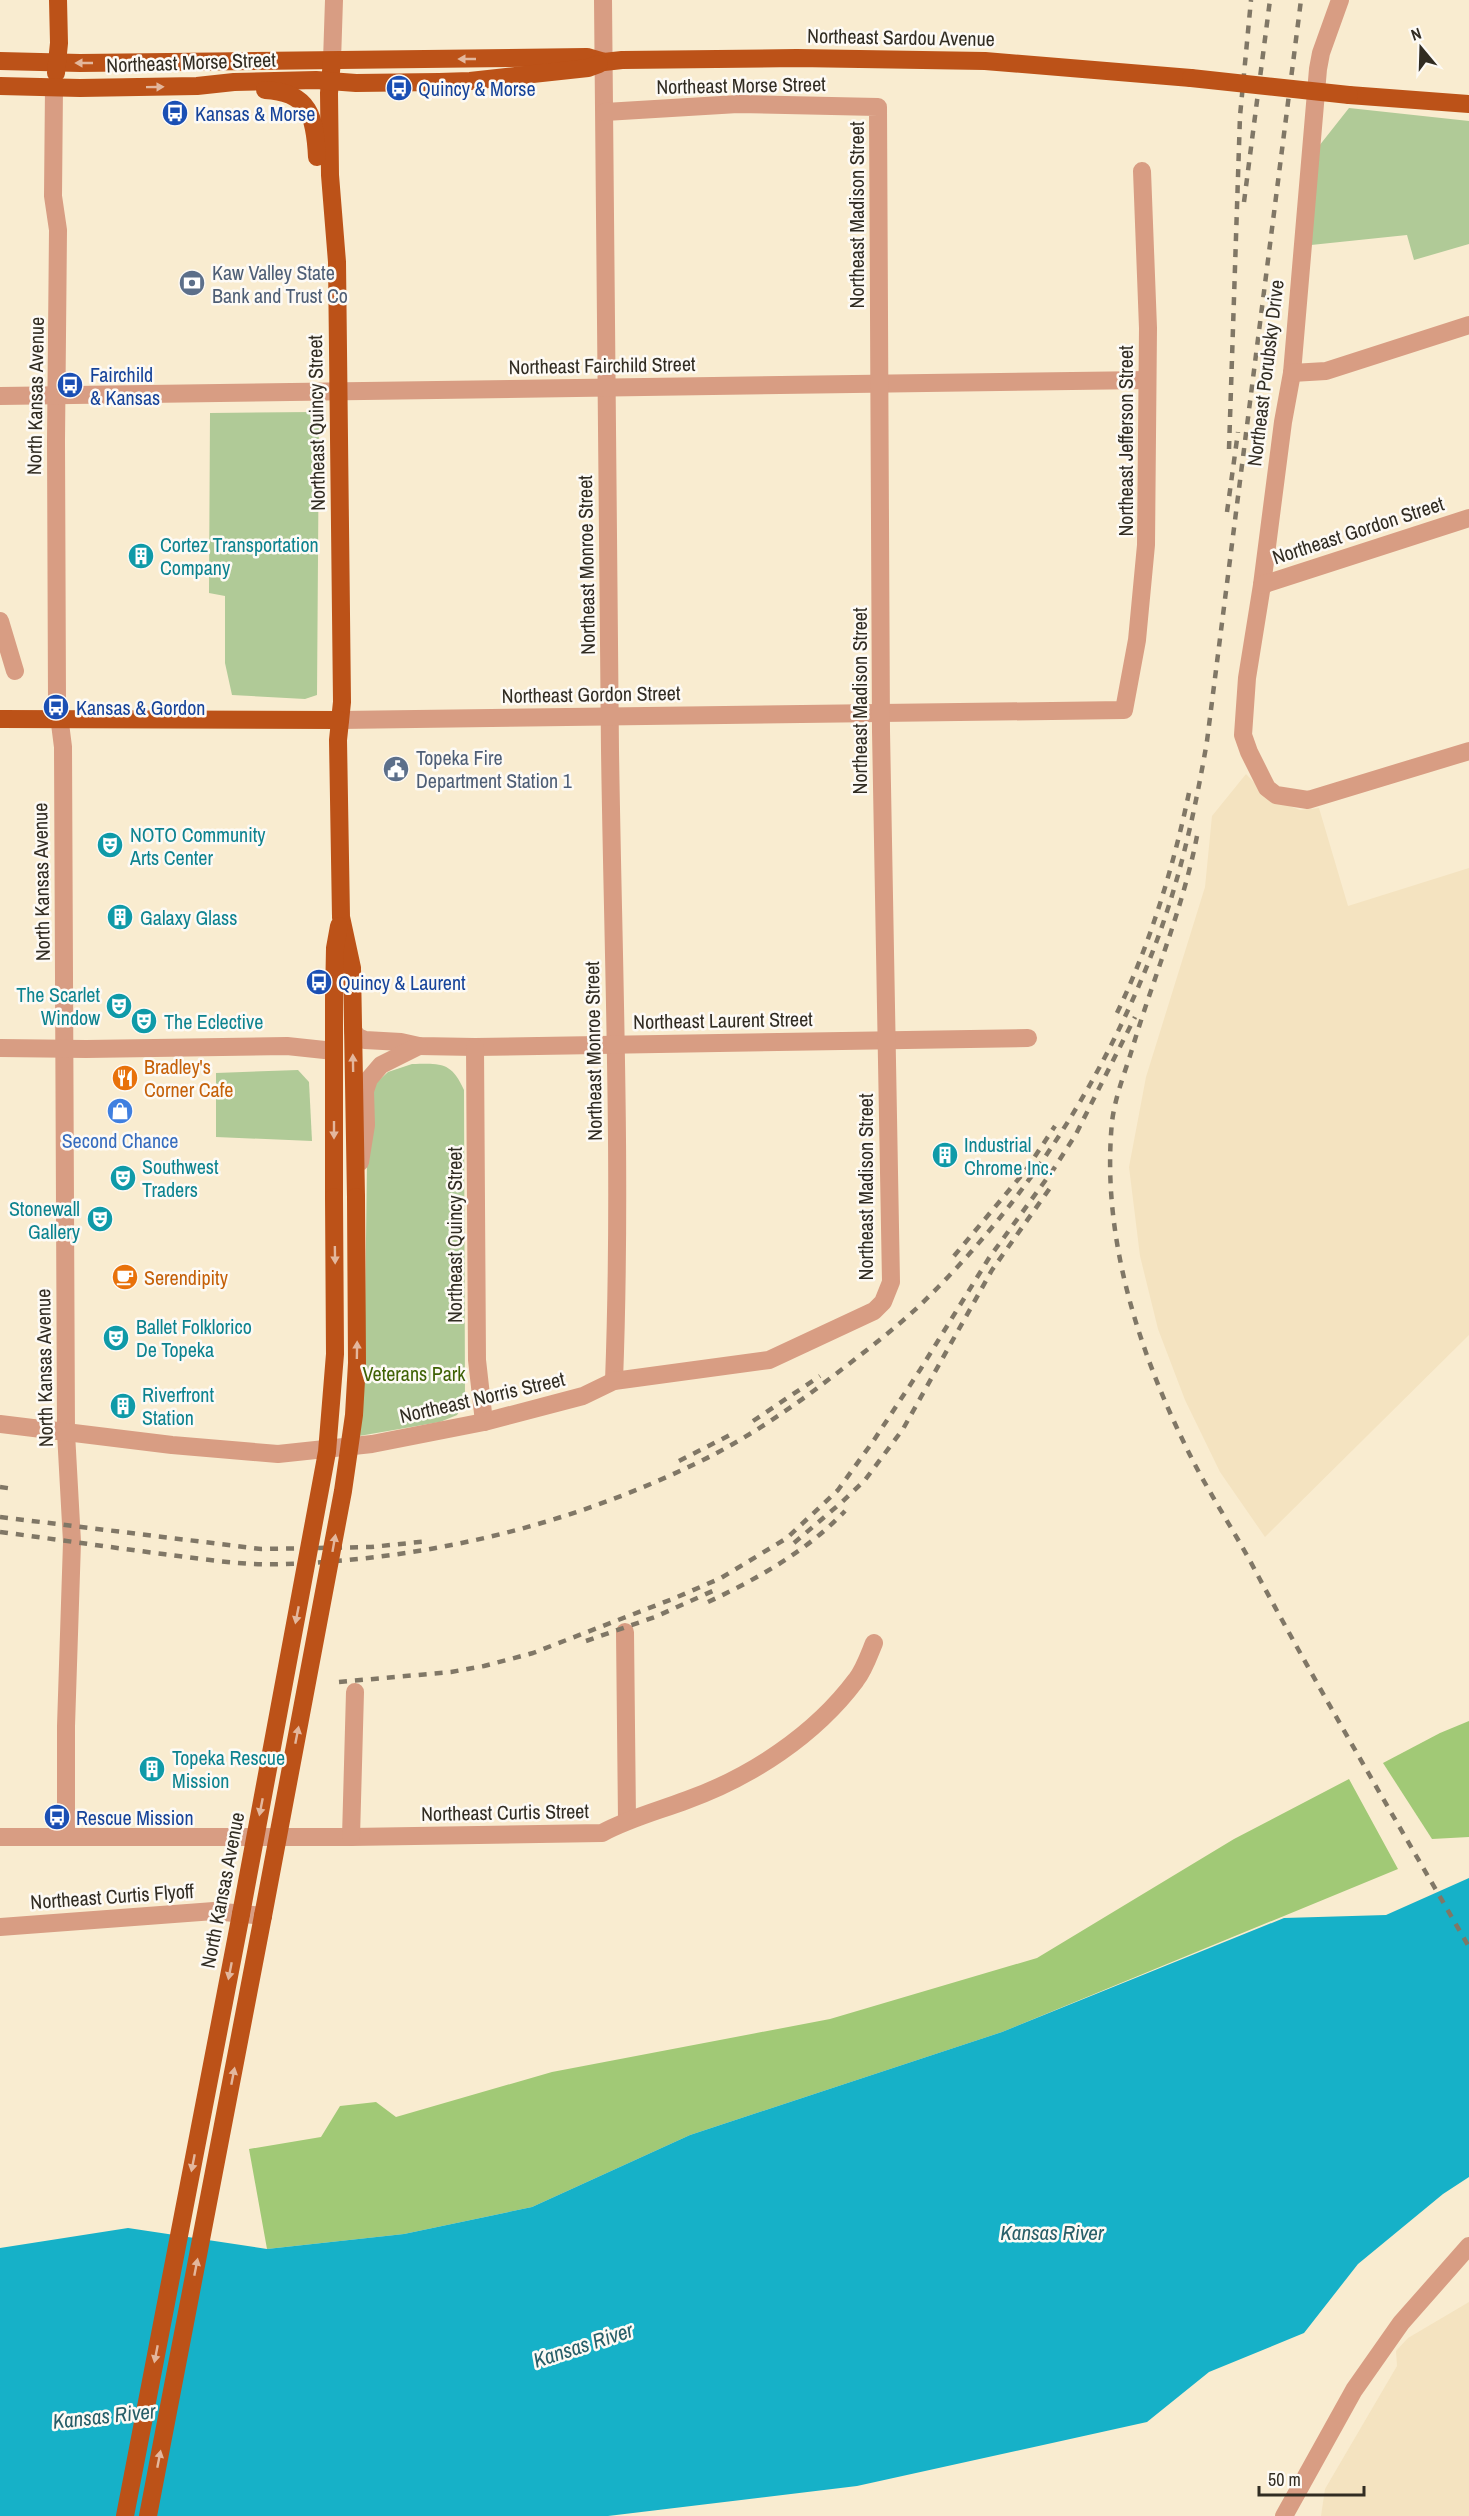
<svg xmlns="http://www.w3.org/2000/svg" width="1469" height="2516" font-family="'Archivo Narrow',sans-serif">
  <rect width="100%" height="100%" fill="#f9ecd0"/>
  <g fill="#f4e3c0">
    <path d="M 1246,774 L 1269,798 L 1300,810 L 1319,808 L 1348,906 L 1469,868 L 1469,1335 L 1265,1537 L 1220,1472 L 1185,1400 L 1158,1329 L 1140,1256 L 1129,1167 L 1146,1077 L 1205,887 L 1212,816 Z"/>
    <path d="M 1469,2302 L 1469,2516 L 1321,2516 L 1325,2489 L 1397,2366 L 1396,2351 L 1408,2338 Z"/>
  </g>
  <g fill="#b0ca97">
    <path d="M 1349,108 L 1469,121 L 1469,244 L 1414,260 L 1407,235 L 1311,245 L 1319,146 Z"/>
    <path d="M 314,412 L 319,420 L 317,695 L 305,699 L 232,695 L 225,663 L 225,596 L 209,593 L 210,413 Z"/>
    <path d="M 412,1064 C 441,1063 452,1062 464,1090 L 465,1402 L 457,1415 L 440,1422 L 359,1436 L 365,1318 L 367,1161 L 372,1102 L 375,1084 L 388,1072 Z"/>
    <path d="M 298,1070 L 309,1082 L 312,1141 L 216,1137 L 216,1073 Z"/>
  </g>
  <g fill="#a1c976">
    <path d="M 1469,1721 L 1469,1837 L 1432,1839 L 1383,1763 L 1440,1733 Z"/>
    <path d="M 1349,1779 L 1398,1869 L 1002,2032 L 690,2135 L 532,2207 L 404,2234 L 267,2249 L 249,2149 L 321,2137 L 340,2106 L 376,2102 L 396,2117 L 552,2072 L 830,2019 L 1037,1958 L 1234,1839 Z"/>
  </g>
  <path fill="#16b1c8" d="M 1469,1878 L 1469,2177 L 1443,2194 L 1358,2264 L 1304,2333 L 1209,2372 L 1147,2422 L 857,2486 L 608,2516 L 0,2516 L 0,2248 L 128,2228 L 267,2249 L 404,2234 L 532,2207 L 690,2135 L 1002,2032 L 1284,1918 L 1386,1915 Z"/>
  <g fill="none" stroke-linecap="round" stroke-linejoin="round">
    <g stroke="#d89d83" stroke-width="18">
      <path d="M 603,0 C 604,250 607,500 610,750 C 613,960 622,1171 614,1381"/>
      <path d="M 1340,0 L 1321,53 L 1318,69 L 1292,373 L 1283,422 L 1262,585 L 1247,678 L 1243,735 L 1249,752 L 1267,788 L 1276,795 L 1308,800 L 1469,751"/>
      <path d="M 332,61 L 334,0"/>
      <path d="M 54,87 L 53,196 L 58,230 L 56,441 L 57,700 L 63,747 L 66,1433 L 72,1542 L 66,1726 L 66,1837"/>
      <path d="M 1292,373 L 1326,371 L 1469,325"/>
      <path d="M 0,396 L 1147,380"/>
      <path d="M 1262,585 L 1469,518"/>
      <path d="M 0,621 L 15,671"/>
      <path d="M 340,720 L 1124,710 L 1137,640 L 1146,545 L 1148,328 L 1142,171"/>
      <path d="M 353,1031 L 358,1037 L 365,1040 L 401,1042 L 419,1046 L 475,1047 L 1028,1038"/>
      <path d="M 475,1047 L 477,1360 L 484,1422"/>
      <path d="M 0,1048 L 86,1049 L 287,1046 L 334,1051"/>
      <path d="M 360,1162 L 366,1125 L 365,1091 L 369,1079 L 381,1065 L 419,1046"/>
      <path d="M 0,1424 L 172,1445 L 278,1454 L 372,1444 L 484,1422 L 583,1396 L 614,1381 L 769,1360 L 874,1311 L 883,1302 L 891,1282 L 881,731 L 878,107 L 738,104 L 605,112"/>
      <path d="M 625,1632 L 627,1820"/>
      <path d="M 0,1837 L 351,1837 L 602,1833 C 630,1818 658,1811 687,1800 C 751,1777 815,1735 856,1680 C 864,1670 869,1655 874,1643"/>
      <path d="M 351,1837 L 355,1692"/>
      <path d="M 0,1927 L 214,1911 L 263,1916"/>
      <path d="M 1284,2516 L 1354,2390 L 1401,2323 L 1469,2246"/>
    </g>
    <g stroke="#bc5218" stroke-width="18">
      <path d="M 0,61 L 80,63 L 587,57 L 604,62 L 622,60 L 797,58 L 985,61 L 1191,78"/>
      <path d="M 332,61 L 329,93 L 330,175 L 337,262 L 342,702 L 338,740 L 341,917 L 352,968 L 356,1197"/>
      <path d="M 56,73 L 59,43 L 58,0"/>
      <path d="M 0,86 L 80,88 L 197,86 L 234,82 L 316,80 L 356,83 L 439,82 L 470,81 L 588,68 L 599,64"/>
      <path d="M 265,90 C 310,92 315,117 317,157"/>
      <path d="M 1349,95 L 1469,104"/>
      <path d="M 0,719 L 340,720"/>
      <path d="M 334,1197 L 334,999 L 335,948 L 339,926"/>
      <path d="M 125,2516 L 241,1914"/>
      <path d="M 148,2516 L 263,1916"/>
    </g>
    <g stroke="#807766" stroke-width="4.5" stroke-dasharray="8 8" stroke-linecap="butt">
      <path d="M 1244,202 L 1270,0"/>
      <path d="M 1229,449 L 1240,116 L 1251,0"/>
      <path d="M 1227,512 L 1238,432"/>
      <path d="M 1197,836 C 1183,908 1154,976 1133,1046 C 1126,1070 1115,1096 1112,1122 C 1101,1237 1139,1353 1190,1455 C 1210,1495 1235,1532 1256,1572 C 1324,1699 1397,1822 1469,1947"/>
      <path d="M 1117,1013 C 1151,942 1174,865 1190,788"/>
      <path d="M 954,1256 L 1026,1170 L 1055,1126"/>
      <path d="M 753,1421 L 820,1376"/>
      <path d="M 679,1461 L 730,1435"/>
      <path d="M 0,1487 L 14,1489"/>
      <path d="M 0,1517 L 261,1549 L 371,1547 L 429,1541"/>
      <path d="M 0,1532 C 54,1539 108,1547 163,1554 C 203,1559 244,1566 285,1564 C 434,1559 578,1523 711,1456 C 757,1432 800,1402 841,1370 C 867,1350 893,1330 917,1308 C 1026,1204 1109,1073 1160,932 C 1182,870 1196,806 1207,741 L 1301,0"/>
      <path d="M 794,1543 L 842,1502 L 865,1480 L 903,1429 L 992,1270 L 1050,1188"/>
      <path d="M 708,1602 C 757,1579 807,1551 845,1511"/>
      <path d="M 586,1641 L 655,1617 L 717,1589"/>
      <path d="M 339,1682 L 451,1672 L 484,1666 L 533,1653 L 675,1598 L 721,1578 L 787,1538 L 838,1490 L 874,1440 L 920,1370 L 989,1258 L 1053,1170 L 1076,1134 L 1135,1017"/>
    </g>
    <g stroke="#bc5218" stroke-width="18">
      <path d="M 1191,78 L 1349,95"/>
      <path d="M 241,1914 L 327,1452 L 335,1354 L 334,1197"/>
      <path d="M 263,1916 L 343,1491 L 354,1415 L 357,1363 L 356,1197"/>
    </g>
  </g>
  <defs><path id="oneway-solid" d="M-6-.8H1V-3.2L6.5 0L1 3.2V.8H-6Z" transform="scale(1.5)"/></defs>
  <g fill="#e3b79d">
    <use href="#oneway-solid" transform="translate(467 59) rotate(180)"/>
    <use href="#oneway-solid" transform="translate(84 63) rotate(180)"/>
    <use href="#oneway-solid" transform="translate(155 87) rotate(-1)"/>
    <use href="#oneway-solid" transform="translate(353 1063) rotate(-91)"/>
    <use href="#oneway-solid" transform="translate(334 1130) rotate(90)"/>
    <use href="#oneway-solid" transform="translate(335 1255) rotate(89)"/>
    <use href="#oneway-solid" transform="translate(357 1350) rotate(-89)"/>
    <use href="#oneway-solid" transform="translate(334 1543) rotate(-80)"/>
    <use href="#oneway-solid" transform="translate(297 1615) rotate(101)"/>
    <use href="#oneway-solid" transform="translate(297 1735) rotate(-79)"/>
    <use href="#oneway-solid" transform="translate(261 1807) rotate(101)"/>
    <use href="#oneway-solid" transform="translate(230 1971) rotate(101)"/>
    <use href="#oneway-solid" transform="translate(233 2076) rotate(-79)"/>
    <use href="#oneway-solid" transform="translate(193 2163) rotate(101)"/>
    <use href="#oneway-solid" transform="translate(196 2267) rotate(-79)"/>
    <use href="#oneway-solid" transform="translate(156 2354) rotate(101)"/>
    <use href="#oneway-solid" transform="translate(159 2459) rotate(-79)"/>
  </g>
  <defs>
    <symbol id="bus-disc" viewBox="-11 -11 22 22"><circle r="9.5" fill="#1a4fb4" stroke="#fdfaf5"/><path d="M-5-6H5V4H4V6H2V4H-2V6H-4V4H-5ZM-3.5-4V0h7V-4ZM-3.5 1.2v1.5H-2V1.2ZM2 1.2v1.5H3.5V1.2Z" fill="#fff"/></symbol>
    <symbol id="bank-disc" viewBox="-11 -11 22 22"><circle r="9.5" fill="#5c6f8a" stroke="#fdfaf5"/><path d="M-6-4H6V4H-6ZM0-2.3a2.3 2.3 0 1 0 0 4.6a2.3 2.3 0 1 0 0-4.6Z" fill="#fff"/></symbol>
    <symbol id="building-disc" viewBox="-11 -11 22 22"><circle r="9.5" fill="#0f9aa8" stroke="#fdfaf5"/><path d="M-4-6H4V6H1V3H-1V6H-4ZM-2.5-4.3h1.7v1.8h-1.7ZM.8-4.3h1.7v1.8H.8ZM-2.5-1h1.7V.8h-1.7ZM.8-1h1.7V.8H.8Z" fill="#fff"/></symbol>
    <symbol id="civic-disc" viewBox="-11 -11 22 22"><circle r="9.5" fill="#5c6f8a" stroke="#fdfaf5"/><path d="M-.6-6.5H3V-4.5H.6V-3L4-1V1h2V6H-6V1h2V-1L-.6-3ZM-1.2 2.5V6h2.4V2.5Z" fill="#fff"/></symbol>
    <symbol id="theatre-disc" viewBox="-11 -11 22 22"><circle r="9.5" fill="#0f9aa8" stroke="#fdfaf5"/><path d="M-5-5.5Q0-4 5-5.5V0Q5 5 0 6Q-5 5-5 0ZM-3.3-2.5H-1v1.5H-3.3ZM1-2.5H3.3v1.5H1ZM-2.8 1Q0 5.5 2.8 1Z" fill="#fff"/></symbol>
    <symbol id="restaurant-disc" viewBox="-11 -11 22 22"><circle r="9.5" fill="#e8710a" stroke="#fdfaf5"/><path d="M-5-6h1v4h1v-4h1v4h1v-4h1v5L-1.5 .5V6h-2V.5L-5-1ZM5-6V6H3V1.5H1.5Q1.5-4 5-6Z" fill="#fff"/></symbol>
    <symbol id="shop-disc" viewBox="-11 -11 22 22"><circle r="9.5" fill="#3f7fe0" stroke="#fdfaf5"/><path d="M-5-2.5h2.3a2.7 3.5 0 0 1 5.4 0H5L5.5 6h-11ZM-1.5-2.5h3a1.5 2.3 0 0 0-3 0Z" fill="#fff"/></symbol>
    <symbol id="cafe-disc" viewBox="-11 -11 22 22"><circle r="9.5" fill="#e8710a" stroke="#fdfaf5"/><path d="M-5.5-4.5H6V0H3Q3 3.5 0 3.5H-2.5Q-5.5 3.5-5.5 0ZM3-3.2v2h1.7v-2ZM-6 4.5H4V6H-6Z" fill="#fff"/></symbol>
  </defs>
  <g fill-rule="evenodd">
    <use href="#bus-disc" x="384" y="73" width="30" height="30"/>
    <use href="#bus-disc" x="160" y="98" width="30" height="30"/>
    <use href="#bank-disc" x="177" y="268" width="30" height="30"/>
    <use href="#bus-disc" x="55" y="370" width="30" height="30"/>
    <use href="#building-disc" x="126" y="541" width="30" height="30"/>
    <use href="#bus-disc" x="41" y="692" width="30" height="30"/>
    <use href="#civic-disc" x="381" y="754" width="30" height="30"/>
    <use href="#theatre-disc" x="95" y="830" width="30" height="30"/>
    <use href="#building-disc" x="105" y="902" width="30" height="30"/>
    <use href="#bus-disc" x="304" y="967" width="30" height="30"/>
    <use href="#theatre-disc" x="104" y="991" width="30" height="30"/>
    <use href="#theatre-disc" x="129" y="1006" width="30" height="30"/>
    <use href="#restaurant-disc" x="110" y="1063" width="30" height="30"/>
    <use href="#shop-disc" x="105" y="1096" width="30" height="30"/>
    <use href="#building-disc" x="930" y="1140" width="30" height="30"/>
    <use href="#theatre-disc" x="108" y="1163" width="30" height="30"/>
    <use href="#theatre-disc" x="85" y="1204" width="30" height="30"/>
    <use href="#cafe-disc" x="110" y="1262" width="30" height="30"/>
    <use href="#theatre-disc" x="101" y="1323" width="30" height="30"/>
    <use href="#building-disc" x="108" y="1391" width="30" height="30"/>
    <use href="#building-disc" x="137" y="1754" width="30" height="30"/>
    <use href="#bus-disc" x="42" y="1802" width="30" height="30"/>
  </g>
  <g text-anchor="middle" dominant-baseline="central" stroke-width="5" stroke-linejoin="round" paint-order="stroke">
    <g font-size="20" fill="#312c22" stroke="#fdfaf5">
      <text transform="translate(901 37) rotate(1)">Northeast Sardou Avenue</text>
      <text transform="translate(191 62) rotate(-2)">Northeast Morse Street</text>
      <text transform="translate(741 85) rotate(-1)">Northeast Morse Street</text>
      <text transform="translate(856 215) rotate(-90)">Northeast Madison Street</text>
      <text transform="translate(602 365) rotate(-1)">Northeast Fairchild Street</text>
      <text transform="translate(1265 373) rotate(-83)">Northeast Porubsky Drive</text>
      <text transform="translate(35 396) rotate(-89)">North Kansas Avenue</text>
      <text transform="translate(316 423) rotate(-91)">Northeast Quincy Street</text>
      <text transform="translate(1125 441) rotate(-90)">Northeast Jefferson Street</text>
      <text transform="translate(1358 530) rotate(-18)">Northeast Gordon Street</text>
      <text transform="translate(586 565) rotate(-91)">Northeast Monroe Street</text>
      <text transform="translate(591 694) rotate(-1)">Northeast Gordon Street</text>
      <text transform="translate(859 701) rotate(-90)">Northeast Madison Street</text>
      <text transform="translate(41 882) rotate(-91)">North Kansas Avenue</text>
      <text transform="translate(723 1020) rotate(-1)">Northeast Laurent Street</text>
      <text transform="translate(593 1051) rotate(-91)">Northeast Monroe Street</text>
      <text transform="translate(865 1187) rotate(-90)">Northeast Madison Street</text>
      <text transform="translate(454 1235) rotate(-90)">Northeast Quincy Street</text>
      <text transform="translate(44 1368) rotate(-91)">North Kansas Avenue</text>
      <text transform="translate(482 1397) rotate(-13)">Northeast Norris Street</text>
      <text transform="translate(505 1812) rotate(-1)">Northeast Curtis Street</text>
      <text transform="translate(222 1890) rotate(-79)">North Kansas Avenue</text>
      <text transform="translate(112 1896) rotate(-4)">Northeast Curtis Flyoff</text>
    </g>
    <g font-size="20" fill="#164399" stroke="#fdfaf5" text-anchor="start">
      <text x="418" y="88">Quincy &amp; Morse</text>
      <text x="195" y="113">Kansas &amp; Morse</text>
      <text x="90" y="374">Fairchild<tspan x="90" dy="23">&amp; Kansas</tspan></text>
      <text x="76" y="707">Kansas &amp; Gordon</text>
      <text x="338" y="982">Quincy &amp; Laurent</text>
      <text x="76" y="1817">Rescue Mission</text>
    </g>
    <g font-size="20" fill="#4e5e75" stroke="#fdfaf5" text-anchor="start">
      <text x="212" y="272">Kaw Valley State<tspan x="212" dy="23">Bank and Trust Co</tspan></text>
      <text x="416" y="757">Topeka Fire<tspan x="416" dy="23">Department Station 1</tspan></text>
    </g>
    <g font-size="20" fill="#0d838f" stroke="#fdfaf5" text-anchor="start">
      <text x="160" y="544">Cortez Transportation<tspan x="160" dy="23">Company</tspan></text>
      <text x="130" y="834">NOTO Community<tspan x="130" dy="23">Arts Center</tspan></text>
      <text x="140" y="917">Galaxy Glass</text>
      <text x="100" y="994" text-anchor="end">The Scarlet<tspan x="100" dy="23">Window</tspan></text>
      <text x="164" y="1021">The Eclective</text>
      <text x="964" y="1144">Industrial<tspan x="964" dy="23">Chrome Inc.</tspan></text>
      <text x="142" y="1166">Southwest<tspan x="142" dy="23">Traders</tspan></text>
      <text x="80" y="1208" text-anchor="end">Stonewall<tspan x="80" dy="23">Gallery</tspan></text>
      <text x="136" y="1326">Ballet Folklorico<tspan x="136" dy="23">De Topeka</tspan></text>
      <text x="142" y="1394">Riverfront<tspan x="142" dy="23">Station</tspan></text>
      <text x="172" y="1757">Topeka Rescue<tspan x="172" dy="23">Mission</tspan></text>
    </g>
    <g font-size="20" fill="#c56008" stroke="#fdfaf5" text-anchor="start">
      <text x="144" y="1066">Bradley's<tspan x="144" dy="23">Corner Cafe</tspan></text>
      <text x="144" y="1277">Serendipity</text>
    </g>
    <g font-size="20" fill="#366cbe" stroke="#fdfaf5">
      <text x="120" y="1140">Second Chance</text>
    </g>
    <g font-size="20" fill="#3f6205" stroke="#fdfaf5">
      <text x="414" y="1373">Veterans Park</text>
    </g>
    <g font-size="21" font-style="italic" fill="#275e68" stroke="#fdfaf5">
      <text x="1052" y="2232">Kansas River</text>
      <text transform="translate(583 2345) rotate(-18)">Kansas River</text>
      <text transform="translate(104 2416) rotate(-6)">Kansas River</text>
    </g>
  </g>
  <g transform="translate(1421 48) rotate(341)" stroke="#fdfaf5" stroke-width="4.5" paint-order="stroke">
  <path d="M0-4.5L10 22L0 15L-10 22Z" fill="#312c22"/>
  <text y="-9" font-size="16" font-weight="bold" text-anchor="middle" fill="#312c22">N</text>
  </g>
  <path d="M1259 2486v9h105v-9" fill="none" stroke="#312c22" stroke-width="3"/>
  <text x="1268" y="2486" font-size="18" fill="#312c22" stroke="#fdfaf5" stroke-width="4.5" paint-order="stroke">50 m</text>
</svg>
